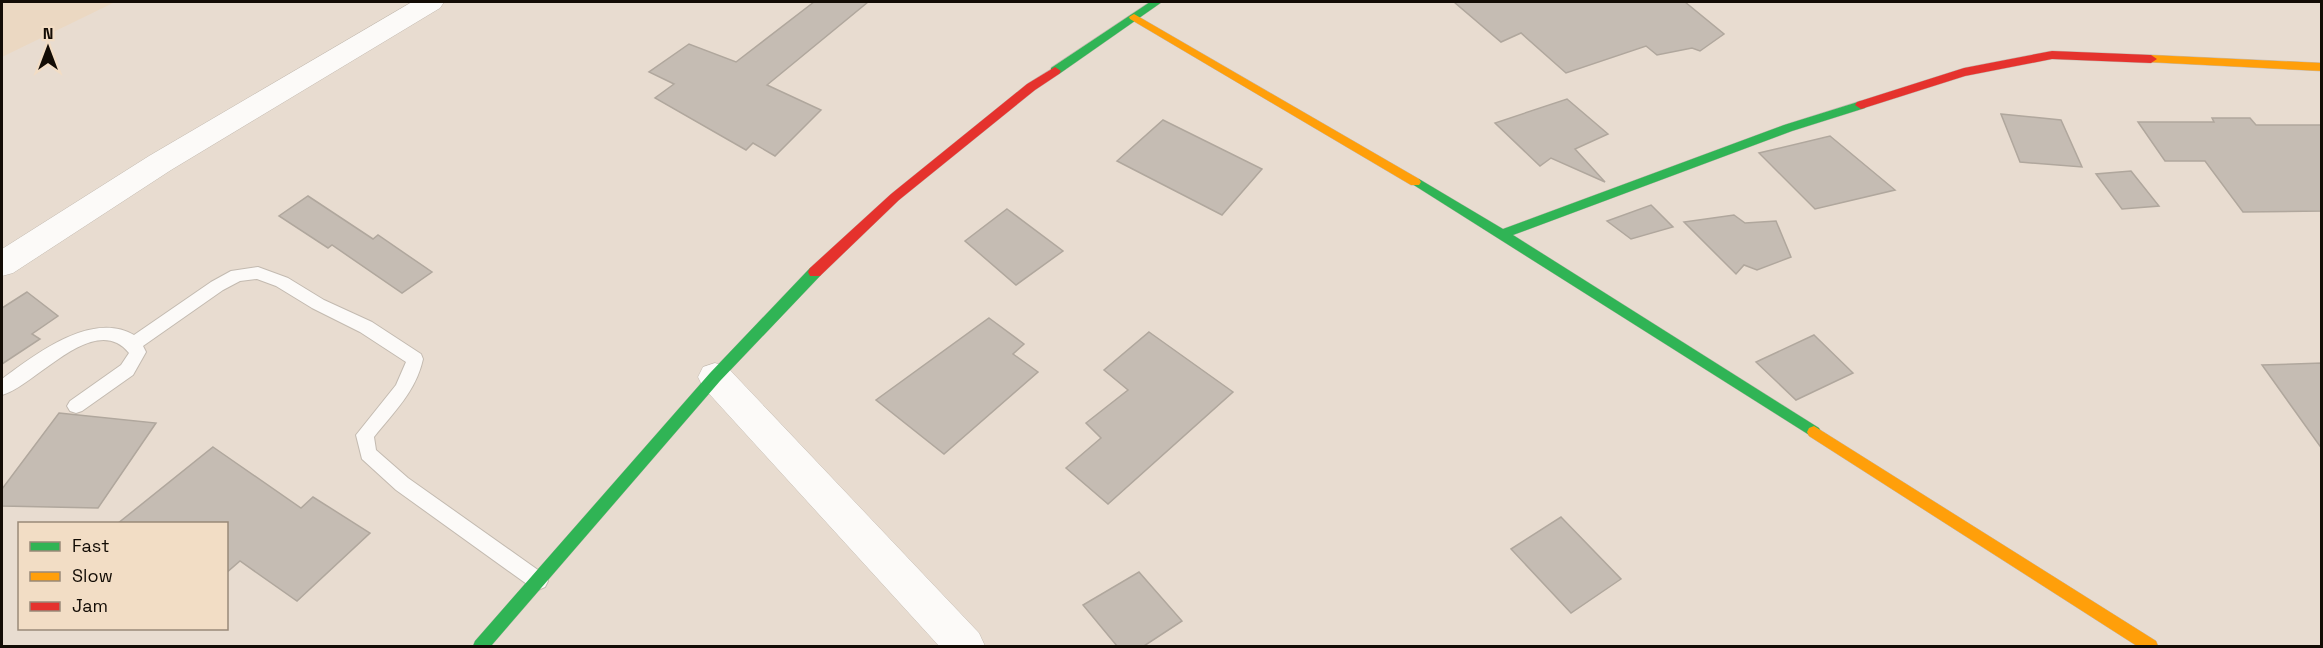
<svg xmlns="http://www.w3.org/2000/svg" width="2323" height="648" font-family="'Space Grotesk',sans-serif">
  <rect width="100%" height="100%" fill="#e8dcd0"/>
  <path fill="#ebd8c2" d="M 2,2 L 115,2 L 2,57 Z"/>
  <g fill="#c5bcb3" stroke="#b0a79d" stroke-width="1.5">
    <path d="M 814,2 L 868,2 L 767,85 L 821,110 L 775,156 L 753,143 L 746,150 L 655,98 L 674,84 L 649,72 L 689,44 L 736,62 Z"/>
    <path d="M 1454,2 L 1685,2 L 1724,34 L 1700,51 L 1692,48 L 1657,55 L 1646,46 L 1566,73 L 1521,33 L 1501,42 Z"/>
    <path d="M 1567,99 L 1608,134 L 1575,149 L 1605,182 L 1551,158 L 1540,166 L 1495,123 Z"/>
    <path d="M 2001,114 L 2061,120 L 2082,167 L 2020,162 Z"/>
    <path d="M 2212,118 L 2250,118 L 2256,125 L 2322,125 L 2322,211 L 2243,212 L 2205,161 L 2165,161 L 2138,122 L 2214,122 Z"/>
    <path d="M 1163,120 L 1262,169 L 1222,215 L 1117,161 Z"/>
    <path d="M 1830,136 L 1895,190 L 1815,209 L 1759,153 Z"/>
    <path d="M 2131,171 L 2159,206 L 2122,209 L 2096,174 Z"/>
    <path d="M 308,196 L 373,239 L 378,235 L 432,272 L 402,293 L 332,245 L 328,248 L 279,216 Z"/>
    <path d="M 1651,205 L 1673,227 L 1631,239 L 1607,221 Z"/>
    <path d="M 1007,209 L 1063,251 L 1016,285 L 965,241 Z"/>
    <path d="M 1734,215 L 1745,223 L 1776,221 L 1791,257 L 1757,270 L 1744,265 L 1736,274 L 1684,222 Z"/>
    <path d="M 27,292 L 58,316 L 32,334 L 40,339 L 2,364 L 2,308 Z"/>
    <path d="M 989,318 L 1024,344 L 1013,354 L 1038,372 L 944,454 L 876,400 Z"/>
    <path d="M 1149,332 L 1233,392 L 1108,504 L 1066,468 L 1101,438 L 1086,423 L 1128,390 L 1104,370 Z"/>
    <path d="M 1814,335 L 1853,373 L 1796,400 L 1756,362 Z"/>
    <path d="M 2322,363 L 2322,449 L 2262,365 Z"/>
    <path d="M 59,413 L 156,423 L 98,508 L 2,506 L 2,489 Z"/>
    <path d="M 213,447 L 301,508 L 313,497 L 370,533 L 297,601 L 240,561 L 226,573 L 226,524 L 117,524 Z"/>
    <path d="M 1561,517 L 1621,579 L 1571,613 L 1511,549 Z"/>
    <path d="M 1139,572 L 1182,621 L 1144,646 L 1117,646 L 1083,605 Z"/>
  </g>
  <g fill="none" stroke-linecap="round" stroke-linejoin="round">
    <defs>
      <path id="lane" d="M 258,267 L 288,278 L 324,300 L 372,322 L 421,354 L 423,359 C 416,391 394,412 374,437 L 376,450 L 408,478 L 545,575 L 548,581 L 545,587 L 538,590 L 531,587 L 396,490 L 362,459 L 356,435 L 396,385 L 406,362 L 360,332 L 312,308 L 276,286 L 257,279 L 240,281 L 223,290 L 143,346 L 146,352 L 133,375 L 82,411 L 76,413 L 70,411 L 67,406 L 70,401 L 121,365 L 129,353 C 95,310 35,386 2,395 L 2,379 C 34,355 92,310 134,335 L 211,282 L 231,271 Z"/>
      <g id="street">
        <path d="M 412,2 L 444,2 L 440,8 L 171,170 L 13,273 L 2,276 L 2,249 L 149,156 Z"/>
        <path d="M 715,363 L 727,367 L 979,633 L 985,646 L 939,646 L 703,387 L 698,377 L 703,367 Z"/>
      </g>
      <g id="fast">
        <path d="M 1150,2 L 1162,2 L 1059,74 L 1051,74 L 1051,68 Z"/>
        <path d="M 1861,101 L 1867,105 L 1865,108 L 1792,131 L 1513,235 L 1819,428 L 1821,432 L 1819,436 L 1814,438 L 1409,182 L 1411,179 L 1419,179 L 1503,229 L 1784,125 Z"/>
        <path d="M 815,267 L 822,272 L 820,276 L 720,381 L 491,646 L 473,646 L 475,641 L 710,373 L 810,268 Z"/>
      </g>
      <g id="slow">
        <path d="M 1134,14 L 1419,179 L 1421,182 L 1419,185 L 1411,185 L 1130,19 L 1129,17 Z"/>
        <path d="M 2151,55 L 2322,63 L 2322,71 L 2147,62 L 2145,59 Z"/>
        <path d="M 1814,426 L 2156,641 L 2158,646 L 2137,646 L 1809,436 L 1807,432 L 1809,428 Z"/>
      </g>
      <g id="jam">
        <path d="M 2052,51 L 2151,55 L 2157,59 L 2151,63 L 2052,59 L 1965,76 L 1861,109 L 1855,105 L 1857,102 L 1964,68 Z"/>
        <path d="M 1055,67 L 1061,71 L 1059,74 L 1035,90 L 899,200 L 820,276 L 810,276 L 808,272 L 810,268 L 891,194 L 1027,84 Z"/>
      </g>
    </defs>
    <use href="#lane" stroke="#c3bab0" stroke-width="2"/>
    <use href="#street" stroke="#c3bab0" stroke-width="1"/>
    <use href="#fast" stroke="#c3bab0" stroke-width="1"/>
    <use href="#slow" stroke="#c3bab0" stroke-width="1"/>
    <use href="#jam" stroke="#c3bab0" stroke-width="1"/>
    <use href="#lane" fill="#fcfaf8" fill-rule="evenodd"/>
    <use href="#street" fill="#fcfaf8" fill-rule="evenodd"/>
    <use href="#fast" fill="#30b455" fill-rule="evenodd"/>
    <use href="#slow" fill="#ff9f0a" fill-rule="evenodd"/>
    <use href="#jam" fill="#e5322d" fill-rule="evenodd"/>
  </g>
  <rect width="2323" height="648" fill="none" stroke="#130c05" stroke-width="6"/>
  <rect x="18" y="522" width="210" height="108" fill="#f2ddc5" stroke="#998978" stroke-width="1.5"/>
  <rect x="30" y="542" width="30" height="9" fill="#30b455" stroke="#998978" stroke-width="1.5"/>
  <text x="72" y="552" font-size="18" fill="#130c05">Fast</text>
  <rect x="30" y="572" width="30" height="9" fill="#ff9f0a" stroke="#998978" stroke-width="1.5"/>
  <text x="72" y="582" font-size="18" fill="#130c05">Slow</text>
  <rect x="30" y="602" width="30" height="9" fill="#e5322d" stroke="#998978" stroke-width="1.5"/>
  <text x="72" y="612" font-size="18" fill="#130c05">Jam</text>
  <g transform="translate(48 48)" stroke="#f2ddc5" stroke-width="4.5" paint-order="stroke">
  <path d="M0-4.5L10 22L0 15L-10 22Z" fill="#130c05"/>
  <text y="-9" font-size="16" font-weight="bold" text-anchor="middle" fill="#130c05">N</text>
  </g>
</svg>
